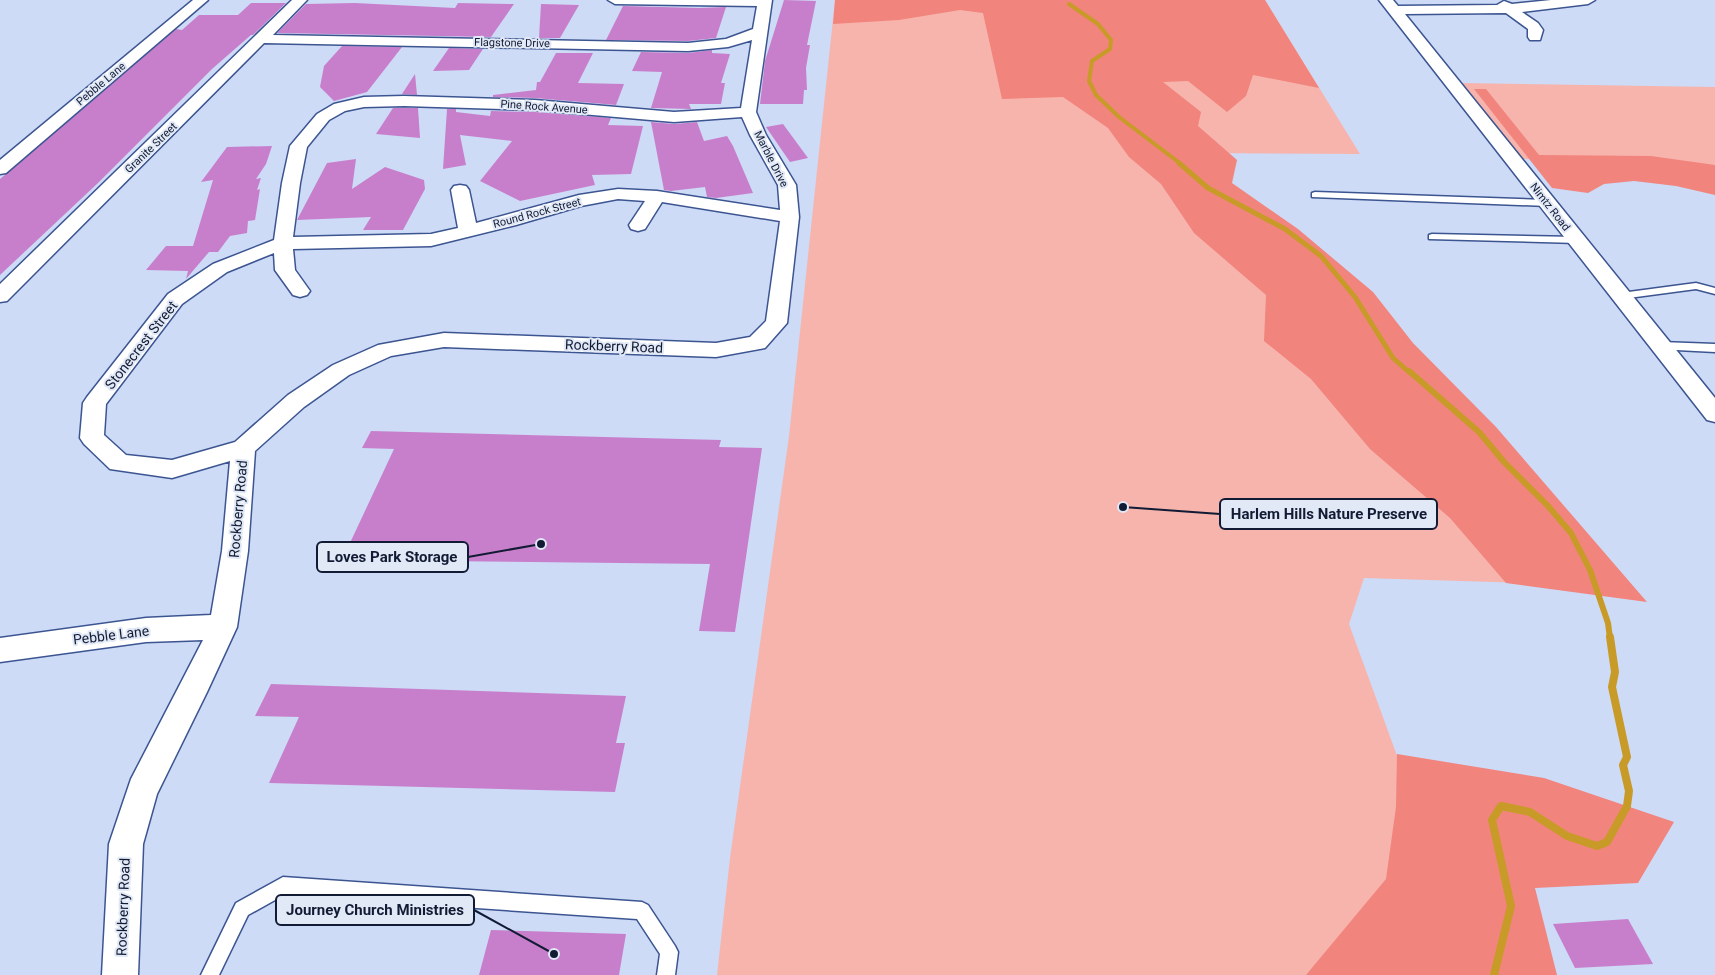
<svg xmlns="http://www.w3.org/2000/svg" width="1715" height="975" font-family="Roboto,sans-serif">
  <rect width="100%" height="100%" fill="#cddbf7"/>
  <g fill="#f7b4ad">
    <path d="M 835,0 L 1265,0 L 1360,154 L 1197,153 L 1526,583 L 1364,578 L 1349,624 L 1477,975 L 717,975 L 730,858 L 789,436 Z"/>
    <path d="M 1461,83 L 1715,87 L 1715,165 L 1520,159 Z"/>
  </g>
  <g fill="#f1847c">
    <path d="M 835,0 L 1265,0 L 1319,88 L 1253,75 L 1246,96 L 1227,112 L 1188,81 L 1163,82 L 1201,112 L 1198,126 L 1237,160 L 1232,183 L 1298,229 L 1373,292 L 1413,343 L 1496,427 L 1647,602 L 1506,583 L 1450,518 L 1370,449 L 1311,379 L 1264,341 L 1266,295 L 1194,233 L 1161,184 L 1129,157 L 1108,128 L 1063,97 L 1002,99 L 983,13 L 960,10 L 899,20 L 833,24 Z"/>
    <path d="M 1474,89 L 1486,89 L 1539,155 L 1651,156 L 1715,165 L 1715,195 L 1676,186 L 1634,181 L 1604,184 L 1588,193 L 1552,188 Z"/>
    <path d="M 1397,754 L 1544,778 L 1674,822 L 1638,883 L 1535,888 L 1557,975 L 1306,975 L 1386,879 L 1396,807 Z"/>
  </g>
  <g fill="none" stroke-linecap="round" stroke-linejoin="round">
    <path stroke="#c89b28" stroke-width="4" d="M 1069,4 L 1098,24 L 1111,40 L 1110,49 L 1092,61 L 1089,81 L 1096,95 L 1119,117 L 1181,164"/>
    <path stroke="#c89b28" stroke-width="5" d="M 1179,163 L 1208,188 L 1285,229 L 1321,256 L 1355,297 L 1393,358 L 1410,373"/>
    <path stroke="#c89b28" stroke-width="6" d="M 1409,371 L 1479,432 L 1504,462 L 1548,506 L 1571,533 L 1590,570 L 1608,623 L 1610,638"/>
    <path stroke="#c89b28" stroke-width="8" d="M 1494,975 L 1511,906 L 1492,820 L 1501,806 L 1530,812 L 1567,836 L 1597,846 L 1607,842 L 1627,806 L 1629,791 L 1623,765 L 1627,757 L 1612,687 L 1615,672 L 1610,637"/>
  </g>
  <g fill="#c87fcb">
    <path d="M 784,0 L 816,1 L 807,45 L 810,45 L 806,68 L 807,90 L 804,90 L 803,104 L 760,104 L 765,61 Z"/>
    <path d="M 251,3 L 286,3 L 253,35 L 251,35 L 212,69 L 98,183 L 0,275 L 0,179 L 176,29 L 182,30 L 199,15 L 238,15 Z"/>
    <path d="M 355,3 L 455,8 L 458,3 L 514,4 L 491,37 L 277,33 L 306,4 Z"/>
    <path d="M 541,4 L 579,5 L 560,38 L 539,38 Z"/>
    <path d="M 623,6 L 699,8 L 726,7 L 716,38 L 688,41 L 606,40 Z"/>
    <path d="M 342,46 L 402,47 L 367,92 L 334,101 L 320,87 L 324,66 Z"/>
    <path d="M 449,48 L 483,49 L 469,70 L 433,71 Z"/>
    <path d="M 712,50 L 712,53 L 730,54 L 721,83 L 725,83 L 721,104 L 689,104 L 691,109 L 651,108 L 662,72 L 632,71 L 641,52 L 688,53 Z"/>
    <path d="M 556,53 L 593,53 L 578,83 L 624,84 L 616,105 L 535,98 L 493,97 L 493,95 L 536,90 L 537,82 L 540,82 Z"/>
    <path d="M 415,74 L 417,95 L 402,94 Z"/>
    <path d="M 393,108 L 418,108 L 420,138 L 376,134 Z"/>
    <path d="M 447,109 L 456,109 L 456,112 L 490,116 L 491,111 L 535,112 L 611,118 L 608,125 L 643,126 L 631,174 L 592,175 L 595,185 L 520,201 L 480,181 L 512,141 L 460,135 L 466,165 L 443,169 Z"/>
    <path d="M 651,122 L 674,124 L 697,122 L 704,141 L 727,136 L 733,146 L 753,193 L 716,198 L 707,197 L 705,187 L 671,191 L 664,190 Z"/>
    <path d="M 783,124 L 808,158 L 790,162 L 766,127 Z"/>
    <path d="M 272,146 L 266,164 L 256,179 L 261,178 L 257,190 L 260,189 L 255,220 L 248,221 L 247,233 L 230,236 L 218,252 L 209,252 L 186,279 L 188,271 L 146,270 L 166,246 L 193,246 L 213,180 L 201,182 L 227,147 Z"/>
    <path d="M 356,159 L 352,189 L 385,167 L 424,180 L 425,189 L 403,230 L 363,230 L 371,217 L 297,220 L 327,163 Z"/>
    <path d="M 371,431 L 721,440 L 719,447 L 762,448 L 735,632 L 699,631 L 710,564 L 342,560 L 394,449 L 362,448 Z"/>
    <path d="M 271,684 L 626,696 L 616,743 L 625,743 L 615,792 L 269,783 L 299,717 L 255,716 Z"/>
    <path d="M 1628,919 L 1653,964 L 1575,968 L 1553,924 Z"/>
    <path d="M 491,930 L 626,934 L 619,975 L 479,975 Z"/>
  </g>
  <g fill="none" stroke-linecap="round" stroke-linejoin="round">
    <defs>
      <g id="service">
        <path d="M 1315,192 L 1547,200 L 1552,203 L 1547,206 L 1312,197 L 1312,193 Z"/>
        <path d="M 1432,234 L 1577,237 L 1582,240 L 1577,243 L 1429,239 L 1429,235 Z"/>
        <path d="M 1696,283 L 1715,288 L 1715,294 L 1696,289 L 1621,299 L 1616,296 L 1621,293 Z"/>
        <path d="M 1661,342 L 1715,344 L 1715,352 L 1657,349 L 1656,346 L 1657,343 Z"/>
        <path d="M 283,877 L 642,902 L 648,905 L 675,946 L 678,952 L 675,975 L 657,975 L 660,954 L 637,919 L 284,895 L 248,915 L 219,975 L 201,975 L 236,903 Z"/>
      </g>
      <g id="minor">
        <path d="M 193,0 L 208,0 L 6,173 L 0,174 L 0,160 Z"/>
        <path d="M 292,0 L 307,0 L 273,35 L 688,43 L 726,39 L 753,29 L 757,6 L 615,4 L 608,0 L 772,0 L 756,112 L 766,135 L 796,185 L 799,217 L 787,323 L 765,348 L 716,357 L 444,347 L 391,356 L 349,375 L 304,407 L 255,451 L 248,551 L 237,627 L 207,692 L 157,794 L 143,844 L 138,975 L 102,975 L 109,844 L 131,779 L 203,640 L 146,642 L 0,662 L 0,638 L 146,618 L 211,615 L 222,551 L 230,461 L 172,478 L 110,469 L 84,444 L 80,438 L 83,403 L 87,397 L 168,294 L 213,264 L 274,240 L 282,183 L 290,146 L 317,114 L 334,104 L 364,97 L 404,96 L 535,100 L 674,112 L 741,108 L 752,40 L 728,47 L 688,51 L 264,43 L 7,301 L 0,302 L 0,284 ZM 404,106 L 535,110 L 674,122 L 742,117 L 750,135 L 778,185 L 780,210 L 657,191 L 618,189 L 579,195 L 476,223 L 469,190 L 466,186 L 460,185 L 454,186 L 451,190 L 458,228 L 431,234 L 293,237 L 300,183 L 307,147 L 329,120 L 345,111 L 364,107 ZM 618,199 L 645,201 L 629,225 L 631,229 L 638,231 L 645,229 L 662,202 L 780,221 L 766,321 L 750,337 L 716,343 L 444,333 L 378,345 L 333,365 L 288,395 L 235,442 L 172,460 L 126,455 L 104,435 L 106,404 L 182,304 L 227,272 L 274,253 L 275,270 L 293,295 L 300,297 L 307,295 L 310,291 L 295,270 L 293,249 L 431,246 L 516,225 L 581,206 Z"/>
        <path d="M 1379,0 L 1393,0 L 1398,6 L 1497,5 L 1504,1 L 1512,4 L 1551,0 L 1595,0 L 1588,4 L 1522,12 L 1538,23 L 1543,30 L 1540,40 L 1530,40 L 1528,37 L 1528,29 L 1506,13 L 1405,14 L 1715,398 L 1715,422 L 1707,420 Z"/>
      </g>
    </defs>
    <use href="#service" stroke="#3c5591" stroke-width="3"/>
    <use href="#minor" stroke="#3c5591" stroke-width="3"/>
    <use href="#service" fill="#fff" fill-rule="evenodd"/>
    <use href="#minor" fill="#fff" fill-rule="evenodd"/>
  </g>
  <g text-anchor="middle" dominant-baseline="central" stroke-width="4" stroke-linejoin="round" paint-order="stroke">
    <g font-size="11" fill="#111b34" stroke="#e1e8f6">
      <text transform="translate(512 43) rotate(1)">Flagstone Drive</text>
      <text transform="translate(101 84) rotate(-40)">Pebble Lane</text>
      <text transform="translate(544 107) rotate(4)">Pine Rock Avenue</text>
      <text transform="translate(151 148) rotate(-44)">Granite Street</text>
      <text transform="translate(771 159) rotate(63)">Marble Drive</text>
      <text transform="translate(1550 207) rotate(52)">Nimtz Road</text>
      <text transform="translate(537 213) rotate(-15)">Round Rock Street</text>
    </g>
    <g font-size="14" fill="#111b34" stroke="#e1e8f6">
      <text transform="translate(141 345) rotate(-52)">Stonecrest Street</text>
      <text transform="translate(614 346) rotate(2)">Rockberry Road</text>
      <text transform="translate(238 509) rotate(-85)">Rockberry Road</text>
      <text transform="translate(111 635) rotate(-7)">Pebble Lane</text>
      <text transform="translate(123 907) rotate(-88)">Rockberry Road</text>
    </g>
  </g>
  <path fill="none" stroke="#111b34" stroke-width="2" d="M1123 507L1220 514M541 544L468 557M554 954L474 910"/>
  <g fill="#111b34" stroke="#e1e8f6" stroke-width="2">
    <circle cx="1123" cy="507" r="5"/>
    <circle cx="541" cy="544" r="5"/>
    <circle cx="554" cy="954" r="5"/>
  </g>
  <g fill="#e1e8f6" stroke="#111b34" stroke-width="2">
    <rect x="1220" y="499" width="217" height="30" rx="5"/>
    <rect x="317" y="542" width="151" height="30" rx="5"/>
    <rect x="276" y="895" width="198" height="30" rx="5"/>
  </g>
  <g font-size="15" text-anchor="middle" font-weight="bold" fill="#111b34">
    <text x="1329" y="519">Harlem Hills Nature Preserve</text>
    <text x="392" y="562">Loves Park Storage</text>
    <text x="375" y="915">Journey Church Ministries</text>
  </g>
</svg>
